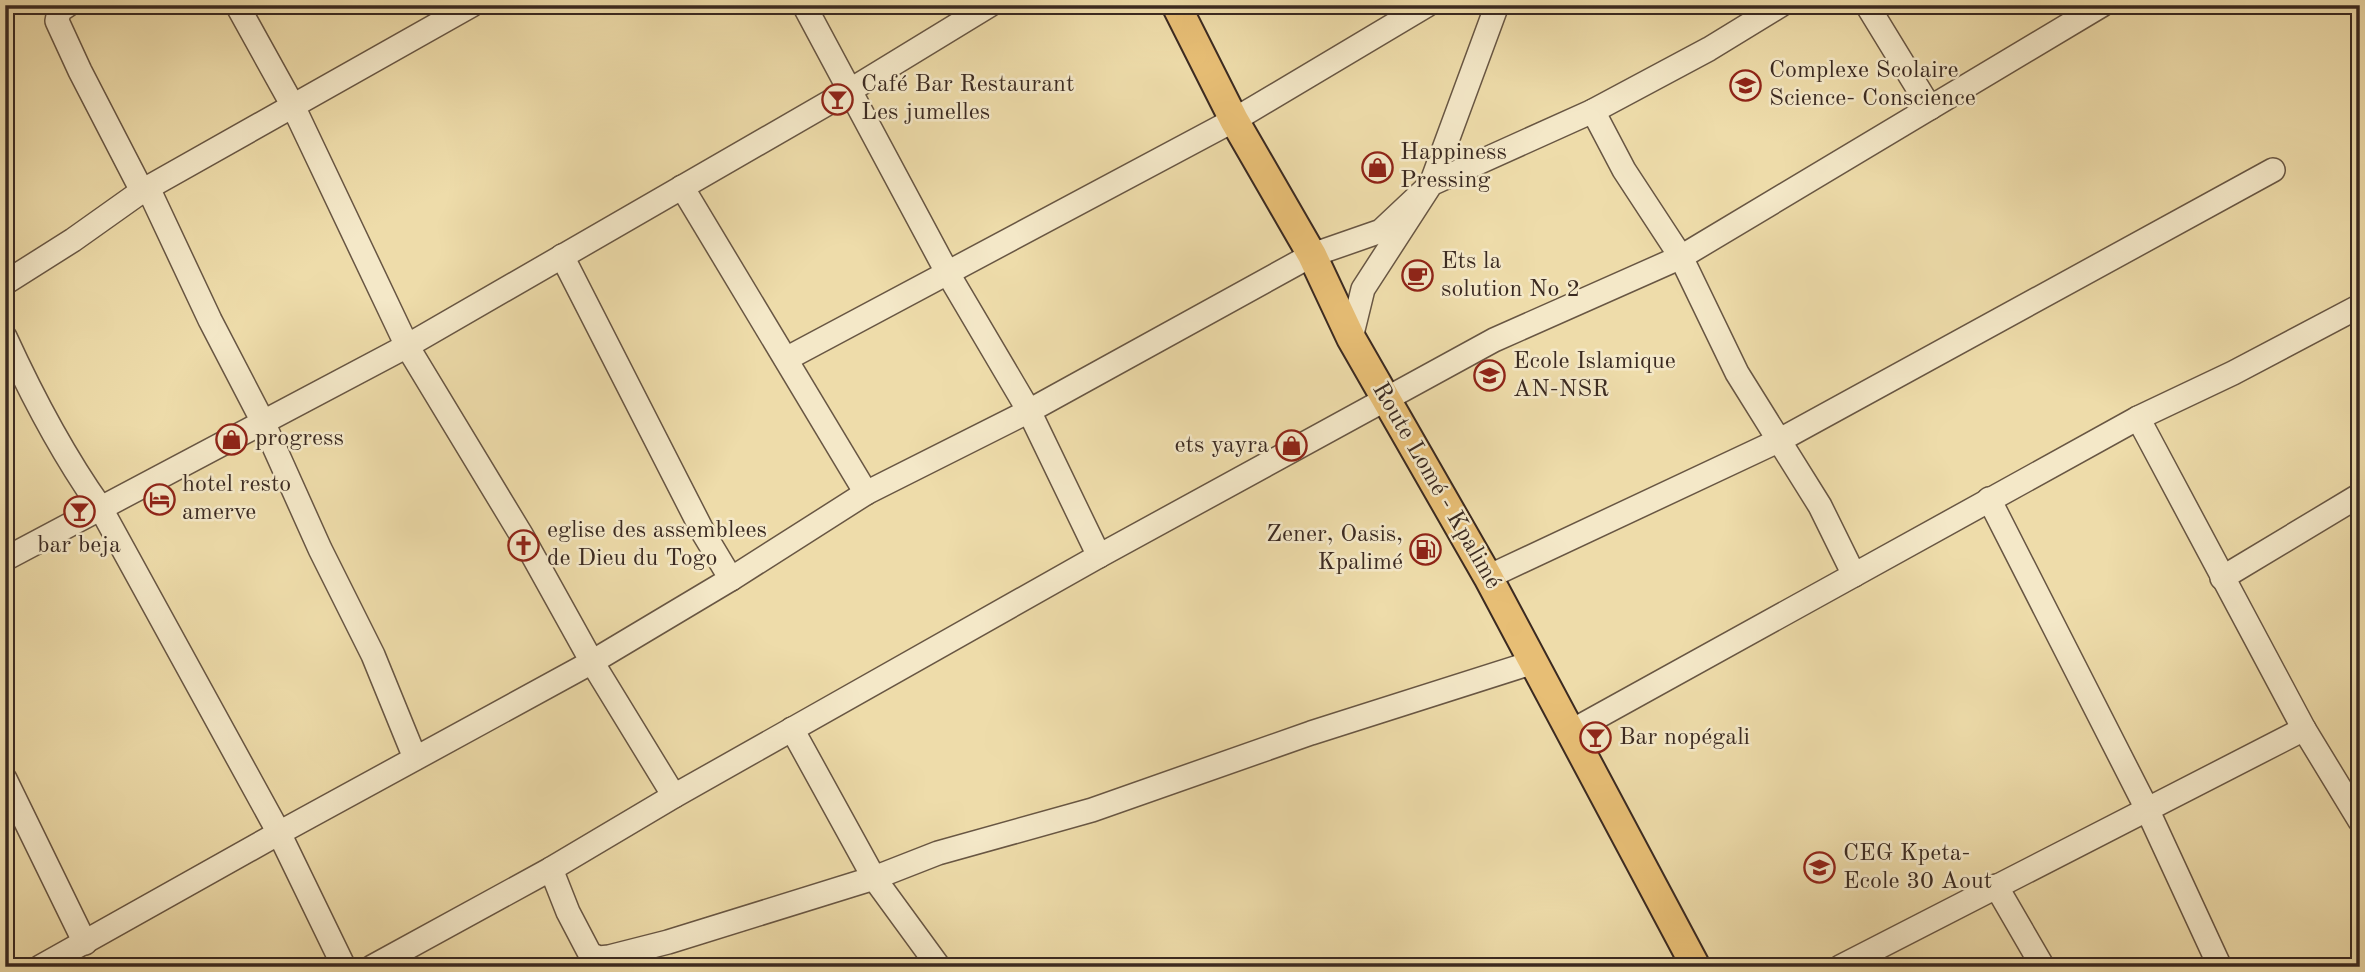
<svg xmlns="http://www.w3.org/2000/svg" width="2365" height="972" font-family="'Old Standard TT',serif">
  <rect width="100%" height="100%" fill="#eedcaa"/>
  <filter id="stains"><feTurbulence type="fractalNoise" baseFrequency=".00286" numOctaves="4"/><feColorMatrix values="0 0 0 0 .2 0 0 0 0 .09 0 0 0 0 .02 0 0 0 .5 -.17"/></filter>
  <radialGradient id="worn" r=".72"><stop offset=".6" stop-color="#630" stop-opacity="0"/><stop offset="1" stop-color="#630" stop-opacity=".3"/></radialGradient>
  <g fill="none" stroke-linecap="round" stroke-linejoin="round">
    <defs>
      <g id="minor">
        <path d="M 68,5 L 59,11 L 57,21 L 80,71 L 142,191"/>
        <path d="M 237,5 L 293,106 L 407,346 L 522,536 L 592,662 L 674,796"/>
        <path d="M 804,5 L 947,272 L 1029,411 L 1099,556"/>
        <path d="M 1867,5 L 1930,108"/>
        <path d="M 1593,111 L 1624,170 L 1681,257 L 1737,373 L 1820,506 L 1854,575"/>
        <path d="M 682,187 L 866,493"/>
        <path d="M 148,188 L 210,320 L 263,422 L 320,549 L 373,655 L 415,758"/>
        <path d="M 562,256 L 704,534 L 731,579"/>
        <path d="M 5,283 L 73,240 L 142,191 L 472,5"/>
        <path d="M 5,337 C 32,396 63,455 100,507 L 279,833 L 344,967"/>
        <path d="M 1351,338 L 1363,289 L 1431,184 L 1593,111 L 1709,49 L 1781,5"/>
        <path d="M 786,359 L 1234,120 L 1427,5"/>
        <path d="M 2138,418 L 2304,729 L 2360,821"/>
        <path d="M 1989,499 L 2147,809 L 2220,967"/>
        <path d="M 5,559 L 407,346 L 849,91 L 990,5"/>
        <path d="M 1488,577 L 1780,440 L 2273,170"/>
        <path d="M 2222,578 L 2360,495"/>
        <path d="M 792,729 L 874,878 L 939,967"/>
        <path d="M 1570,732 L 2138,418 L 2233,373 L 2360,306"/>
        <path d="M 5,779 L 85,943"/>
        <path d="M 551,869 L 568,912 L 590,954 L 599,958 L 609,957 L 668,942 L 874,878 L 938,853 L 1092,810 L 1311,733 L 1534,662"/>
        <path d="M 1996,886 L 2043,967"/>
        <path d="M 40,967 L 279,833 L 592,662 L 731,579 L 866,493 L 1029,411 L 1312,255 L 1381,231 L 1431,184 L 1497,5"/>
        <path d="M 372,967 L 551,869 L 674,796 L 1099,556 L 1494,340 L 1681,257 L 2102,5"/>
        <path d="M 1840,967 L 2304,729"/>
      </g>
      <path id="major" d="M 1176,5 L 1234,120 L 1312,255 L 1351,338 L 1488,577 L 1696,967"/>
    </defs>
    <use href="#minor" stroke="#685643" stroke-width="26"/>
    <use href="#major" stroke="#3b2a21" stroke-width="32"/>
    <use href="#minor" stroke="#f4e8c8" stroke-width="23"/>
    <use href="#major" stroke="#e7be75" stroke-width="28"/>
  </g>
  <defs>
    <symbol id="school-ring" viewBox="-11 -11 22 22"><circle r="9.5" fill="#f4e8c8" stroke="#8f2418" stroke-width="1.5"/><path d="M0-5L7-2L0 1L-7-2ZM-4 1L0 2.5L4 1V4Q0 6-4 4Z" fill="#8f2418"/></symbol>
    <symbol id="bar-ring" viewBox="-11 -11 22 22"><circle r="9.5" fill="#f4e8c8" stroke="#8f2418" stroke-width="1.5"/><path d="M-6-5H6L.8 .8V4.5H3.5V6h-7V4.5H-.8V.8Z" fill="#8f2418"/></symbol>
    <symbol id="shop-ring" viewBox="-11 -11 22 22"><circle r="9.5" fill="#f4e8c8" stroke="#8f2418" stroke-width="1.5"/><path d="M-5-2.5h2.3a2.7 3.5 0 0 1 5.4 0H5L5.5 6h-11ZM-1.5-2.5h3a1.5 2.3 0 0 0-3 0Z" fill="#8f2418"/></symbol>
    <symbol id="cafe-ring" viewBox="-11 -11 22 22"><circle r="9.5" fill="#f4e8c8" stroke="#8f2418" stroke-width="1.5"/><path d="M-5.5-4.5H6V0H3Q3 3.5 0 3.5H-2.5Q-5.5 3.5-5.5 0ZM3-3.2v2h1.7v-2ZM-6 4.5H4V6H-6Z" fill="#8f2418"/></symbol>
    <symbol id="hotel-ring" viewBox="-11 -11 22 22"><circle r="9.5" fill="#f4e8c8" stroke="#8f2418" stroke-width="1.5"/><path d="M-6-4.5h1.5V1H6V5H4.5V3h-9V5H-6ZM-4 0a1.8 1.8 0 1 1 3.6 0ZM.5 0V-2.5h3Q6-2.5 6 0Z" fill="#8f2418"/></symbol>
    <symbol id="church-ring" viewBox="-11 -11 22 22"><circle r="9.5" fill="#f4e8c8" stroke="#8f2418" stroke-width="1.5"/><path d="M-1.2-6h2.4v3.5h3.3v2.4h-3.3V6h-2.4V-.1h-3.3v-2.4h3.3Z" fill="#8f2418"/></symbol>
    <symbol id="fuel-ring" viewBox="-11 -11 22 22"><circle r="9.5" fill="#f4e8c8" stroke="#8f2418" stroke-width="1.5"/><path d="M-5.5-6h7V0h2V4h1.3V-2.5L3-4.5l.8-.8L6-3V5H2.5V1h-1V6h-7ZM-4.2-4.7v3.2H.2V-4.7Z" fill="#8f2418"/></symbol>
  </defs>
  <g fill-rule="evenodd">
    <use href="#school-ring" x="1728" y="68" width="35" height="35"/>
    <use href="#bar-ring" x="820" y="82" width="35" height="35"/>
    <use href="#shop-ring" x="1360" y="150" width="35" height="35"/>
    <use href="#cafe-ring" x="1400" y="258" width="35" height="35"/>
    <use href="#school-ring" x="1472" y="358" width="35" height="35"/>
    <use href="#shop-ring" x="214" y="422" width="35" height="35"/>
    <use href="#shop-ring" x="1274" y="428" width="35" height="35"/>
    <use href="#hotel-ring" x="142" y="482" width="35" height="35"/>
    <use href="#bar-ring" x="62" y="494" width="35" height="35"/>
    <use href="#church-ring" x="506" y="528" width="35" height="35"/>
    <use href="#fuel-ring" x="1408" y="532" width="35" height="35"/>
    <use href="#bar-ring" x="1578" y="720" width="35" height="35"/>
    <use href="#school-ring" x="1802" y="850" width="35" height="35"/>
  </g>
  <g text-anchor="middle" dominant-baseline="central" stroke-width="5" stroke-linejoin="round" paint-order="stroke">
    <g font-size="24" fill="#3b2a21" stroke="#f4e8c8" text-anchor="start">
      <text x="1769" y="71">Complexe Scolaire<tspan x="1769" dy="28">Science- Conscience</tspan></text>
      <text x="861" y="85">Café Bar Restaurant<tspan x="861" dy="28">Les jumelles</tspan></text>
      <text x="1400" y="153">Happiness<tspan x="1400" dy="28">Pressing</tspan></text>
      <text x="1441" y="262">Ets la<tspan x="1441" dy="28">solution No 2</tspan></text>
      <text x="1513" y="362">Ecole Islamique<tspan x="1513" dy="28">AN-NSR</tspan></text>
      <text x="255" y="439">progress</text>
      <text x="1269" y="446" text-anchor="end">ets yayra</text>
      <text x="182" y="485">hotel resto<tspan x="182" dy="28">amerve</tspan></text>
      <text x="547" y="531">eglise des assemblees<tspan x="547" dy="28">de Dieu du Togo</tspan></text>
      <text x="1403" y="535" text-anchor="end">Zener, Oasis,<tspan x="1403" dy="28">Kpalimé</tspan></text>
      <text x="79" y="546" text-anchor="middle">bar beja</text>
      <text x="1619" y="738">Bar nopégali</text>
      <text x="1843" y="854">CEG Kpeta-<tspan x="1843" dy="28">Ecole 30 Aout</tspan></text>
    </g>
    <g font-size="24" fill="#3b2a21" stroke="#f4e8c8">
      <text transform="translate(1436 486) rotate(60)">Route Lomé - Kpalimé</text>
    </g>
  </g>
  <rect width="2365" height="972" fill="none" stroke="#eedcaa" stroke-width="28"/>
  <rect x="7" y="7" width="2351" height="958" fill="none" stroke="#3b2a21" stroke-width="3.5"/>
  <rect x="14" y="14" width="2337" height="944" fill="none" stroke="#3b2a21" stroke-width="2"/>
  <rect width="100%" height="100%" filter="url(#stains)"/>
  <rect width="100%" height="100%" fill="url(#worn)"/>
</svg>
